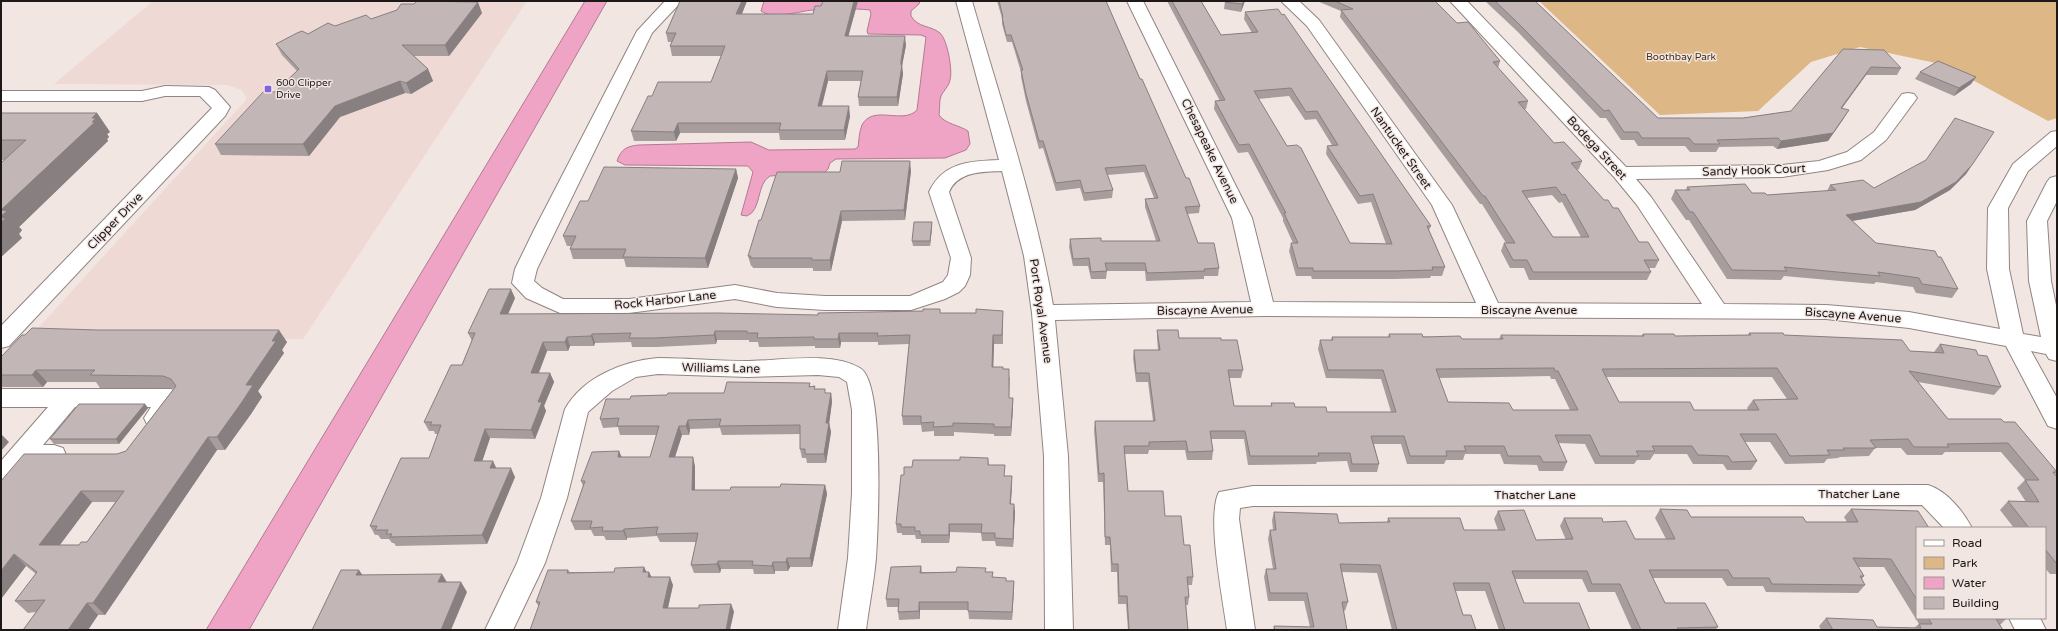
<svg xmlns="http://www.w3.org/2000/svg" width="2058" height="631" font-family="'Varela Round',sans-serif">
  <rect width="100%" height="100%" fill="#f2e6e3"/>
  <path fill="#eed9d4" d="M 153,1 L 527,1 L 303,339 L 29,338 L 247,99 L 242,90 L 227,85 L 54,84 Z"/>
  <path fill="#deb786" d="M 1539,1 L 2057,1 L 2057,118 L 2048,121 L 1945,65 L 1860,47 L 1811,62 L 1758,111 L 1660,115 Z"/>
  <g fill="#f0a4c5" stroke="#b17a91">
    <path d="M 585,1 L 607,1 L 249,630 L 206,630 Z"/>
    <path d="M 764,1 L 920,1 L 919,4 L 911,11 L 911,16 C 918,28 930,25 940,33 C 947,39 953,70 950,80 C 949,86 944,90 941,96 C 939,101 940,109 939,115 C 945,124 959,125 968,131 L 970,144 L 966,150 L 945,158 L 836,159 L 830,163 L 828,169 L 824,173 L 770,176 C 756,184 762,210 747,216 L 741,215 L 753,172 L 748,166 L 625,165 L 617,161 C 621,149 627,146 639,145 L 751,142 L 769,150 L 855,149 L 858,147 C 859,141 859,132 862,125 C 873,104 903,125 917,110 L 926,37 L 921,35 L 868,34 L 867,31 L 871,14 L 870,10 C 852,8 832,9 813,10 C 800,11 773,20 761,11 Z"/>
  </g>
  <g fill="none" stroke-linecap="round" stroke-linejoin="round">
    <defs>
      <g id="minor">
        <path d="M 665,1 L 682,1 L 652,33 L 537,269 L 534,281 L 542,288 L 563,299 L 629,299 L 735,285 L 777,293 L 825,296 L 910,296 L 943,282 L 948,275 L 951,258 L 929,192 C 943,162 970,161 999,160 L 956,1 L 972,1 C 1001,102 1035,202 1053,305 L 1251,302 L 1232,218 L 1127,1 L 1143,1 L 1252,218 L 1273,302 L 1476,303 L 1432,205 L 1307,26 L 1281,1 L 1299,1 L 1319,20 L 1452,205 L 1498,303 L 1702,304 L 1637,205 L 1614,177 L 1450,1 L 1467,1 L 1626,167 L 1782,165 L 1819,161 L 1847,152 L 1874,132 L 1902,94 L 1908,93 L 1914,94 L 1917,98 L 1886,140 L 1861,160 L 1828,170 L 1782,177 L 1636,179 L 1651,197 L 1724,304 L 1826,305 L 1909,312 L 2000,329 L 1987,269 L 1988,208 L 2013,164 L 2051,132 L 2057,131 L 2057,146 L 2028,171 L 2008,208 L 2009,269 L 2023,334 L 2041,337 L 2029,281 L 2027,221 L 2047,182 L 2050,178 L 2057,176 L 2057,201 L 2047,221 L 2051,281 L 2057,310 L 2057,361 L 2049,359 L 2046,354 L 2031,351 L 2057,398 L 2057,429 L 2048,426 L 2006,346 L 1909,328 L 1826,319 L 1264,316 L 1055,320 L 1068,456 L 1073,630 L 1045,630 L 1044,456 L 1032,313 L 1024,256 L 1002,171 C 982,172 958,171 949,192 L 971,258 L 970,275 L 965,286 L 959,292 L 945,299 L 911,310 L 825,310 L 777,307 L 735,299 L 629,313 L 560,313 L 526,298 L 512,283 L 515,269 L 534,230 L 637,31 Z"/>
        <path d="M 165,86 L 209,87 L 215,90 L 230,107 L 225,116 L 9,346 L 1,348 L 1,326 L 212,108 L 200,96 L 165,96 L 142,101 L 1,101 L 1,91 L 142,91 Z"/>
        <path d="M 658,358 C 687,358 717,361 746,361 C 779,361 830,351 860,368 C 885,382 878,527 876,558 C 874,582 869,606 866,630 L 838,630 L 848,558 L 852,493 L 852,410 L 847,382 L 839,377 L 818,375 L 748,377 L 658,374 L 636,377 L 612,391 L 588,412 L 567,498 L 545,563 L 513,630 L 485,630 L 517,563 L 541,498 L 565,409 C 583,377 623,361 658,358 Z"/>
        <path d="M 1,389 L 171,389 L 179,392 L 183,398 C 174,413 167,430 147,424 L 144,418 L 151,407 L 75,407 L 43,445 L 54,445 L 63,448 L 66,455 L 63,462 L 54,465 L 28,465 L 10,486 L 1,489 L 1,461 L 48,407 L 1,407 Z"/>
        <path d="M 1928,485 C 1947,491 1963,511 1972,528 L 1944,528 L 1922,505 L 1253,506 L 1240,508 L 1239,519 L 1255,630 L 1227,630 C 1223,599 1206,516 1219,492 L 1253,486 Z"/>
        <path d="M 2009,618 L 2040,618 L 2046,630 L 2015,630 Z"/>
      </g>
    </defs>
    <use href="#minor" stroke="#908582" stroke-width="2"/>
    <use href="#minor" fill="#fff" fill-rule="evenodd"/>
  </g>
  <g fill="#a79d9d" fill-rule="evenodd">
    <path d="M 680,1 L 747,1 L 742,14 L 813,14 L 821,6 L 823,1 L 858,1 L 848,36 L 906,45 L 902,66 L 903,74 L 898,106 L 859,106 L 858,97 L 861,81 L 828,81 L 822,106 L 850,116 L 845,140 L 780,140 L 779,133 L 680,133 L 676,141 L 634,141 L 631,131 L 652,96 L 711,82 L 721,56 L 672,56 L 670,46 L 672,42 L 668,42 L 666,33 Z"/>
    <path d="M 997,1 L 1106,1 L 1140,79 L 1186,178 L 1200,206 L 1199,213 L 1187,214 L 1198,243 L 1219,268 L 1218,276 L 1204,276 L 1204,279 L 1146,281 L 1145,271 L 1107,271 L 1106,279 L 1091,279 L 1088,266 L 1073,266 L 1069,247 L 1070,239 L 1101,241 L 1156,241 L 1145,207 L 1145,199 L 1154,198 L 1144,172 L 1107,175 L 1113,190 L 1112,198 L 1084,201 L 1080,188 L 1056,191 L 1043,148 L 1039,149 L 1026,101 L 1021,77 L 1021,72 L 1012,42 L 1007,42 L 1002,24 L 1002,18 Z"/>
    <path d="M 1167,1 L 1201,1 L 1221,35 L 1252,33 L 1244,19 L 1245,12 L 1282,15 L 1431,226 L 1429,230 L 1445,267 L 1442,276 L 1431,276 L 1430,278 L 1394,279 L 1312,279 L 1311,276 L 1296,276 L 1289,251 L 1291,243 L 1293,243 L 1283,221 L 1283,218 L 1248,152 L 1238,153 L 1214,109 L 1215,101 L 1220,101 ZM 1289,96 L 1305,120 L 1316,119 L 1332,145 L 1327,146 L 1326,154 L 1358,204 L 1371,202 L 1386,244 L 1350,243 L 1287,146 L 1258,99 Z"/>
    <path d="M 1225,1 L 1245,1 L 1241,12 L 1224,9 Z"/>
    <path d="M 1317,1 L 1435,1 L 1457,23 L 1500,61 L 1498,68 L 1528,101 L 1526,109 L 1524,109 L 1554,143 L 1582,161 L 1579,169 L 1577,170 L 1604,200 L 1613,208 L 1639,242 L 1659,260 L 1655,268 L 1648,268 L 1651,272 L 1647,280 L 1529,280 L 1524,268 L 1510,268 L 1501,251 L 1504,243 L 1506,243 L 1482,204 L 1480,204 L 1340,17 L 1341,11 ZM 1552,195 L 1559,203 L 1562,202 L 1581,237 L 1553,237 L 1527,198 Z"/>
    <path d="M 1485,1 L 1535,1 L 1658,118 L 1743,118 L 1791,111 L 1843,49 L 1901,68 L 1897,75 L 1866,75 L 1842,108 L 1844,118 L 1828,141 L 1777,149 L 1773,146 L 1719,147 L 1716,152 L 1690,152 L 1685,146 L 1638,146 L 1634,140 L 1621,140 L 1606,118 L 1600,118 L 1518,32 Z"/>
    <path d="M 482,13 L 449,56 L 414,56 L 428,69 L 433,81 L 411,94 L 405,93 L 340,117 L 309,156 L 221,155 L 215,144 L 275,92 L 297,71 L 282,55 L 276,44 L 335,26 L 371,19 Z"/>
    <path d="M 1920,72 L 1976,77 L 1971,84 L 1954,96 L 1915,79 Z"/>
    <path d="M 1,113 L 97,113 L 110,132 L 107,134 L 109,137 L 107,139 L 108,141 L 19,227 L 22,230 L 19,234 L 22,238 L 1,257 L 4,160 L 1,160 Z"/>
    <path d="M 1972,165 L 1966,174 L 1950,190 L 1915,210 L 1852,221 L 1876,243 L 1958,289 L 1952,298 L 1916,293 L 1913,287 L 1876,282 L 1874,284 L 1784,276 L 1781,280 L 1727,279 L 1689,220 L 1686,220 L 1671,199 L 1675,190 L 1686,190 L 1687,187 L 1752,193 L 1767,195 L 1827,191 L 1830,185 L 1874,188 Z"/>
    <path d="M 736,169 L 738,178 L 708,268 L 626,267 L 624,259 L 573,259 L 570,249 L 571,246 L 567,246 L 563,236 L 588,201 Z"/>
    <path d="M 911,171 L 905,220 L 842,221 L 831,271 L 813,271 L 813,268 L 753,268 L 752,266 L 751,266 L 748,256 L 840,172 Z"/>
    <path d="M 932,227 L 930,246 L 913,246 L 912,241 Z"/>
    <path d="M 515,298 L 508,314 L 818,315 L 940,313 L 1003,320 L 1003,344 L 994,344 L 993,367 L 1003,369 L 1010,378 L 1009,398 L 1013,398 L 1013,407 L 1011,436 L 994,436 L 994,434 L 954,432 L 954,436 L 934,436 L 934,431 L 922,432 L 921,425 L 903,425 L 902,416 L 909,344 L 878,345 L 878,342 L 841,342 L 840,348 L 815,348 L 815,346 L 759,347 L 758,342 L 749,342 L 749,340 L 717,340 L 716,344 L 657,347 L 632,347 L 631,342 L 595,343 L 594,346 L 570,346 L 568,351 L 547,351 L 539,373 L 550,373 L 554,382 L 544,406 L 546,411 L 535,439 L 490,438 L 482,461 L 493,461 L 496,468 L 515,477 L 487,544 L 396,546 L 394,543 L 392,543 L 389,539 L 381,539 L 378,535 L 375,535 L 370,526 L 429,458 L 438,434 L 435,434 L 434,431 L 429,431 L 424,422 L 462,365 L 472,341 L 468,333 Z"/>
    <path d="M 1157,330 L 1179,338 L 1221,340 L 1243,370 L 1241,378 L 1229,378 L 1234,406 L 1271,406 L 1271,403 L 1327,412 L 1391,412 L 1381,379 L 1326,378 L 1318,349 L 1320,340 L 1331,340 L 1332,337 L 1388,337 L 1389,334 L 1462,339 L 1499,339 L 1501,335 L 1641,336 L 1643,334 L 1675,336 L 1748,335 L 1749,333 L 1784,335 L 1910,351 L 1934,352 L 1940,344 L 1978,355 L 2001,387 L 1994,395 L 1918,382 L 1948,419 L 2004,422 L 2057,472 L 2055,474 L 2057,477 L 2057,574 L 2050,574 L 2045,568 L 2045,528 L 2014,528 L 2000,510 L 2008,501 L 2026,502 L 2017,488 L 2025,480 L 2001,452 L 1945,452 L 1942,455 L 1907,455 L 1901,448 L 1875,448 L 1869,456 L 1840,457 L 1838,458 L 1827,459 L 1824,463 L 1785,464 L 1770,442 L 1745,442 L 1757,461 L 1751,470 L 1727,470 L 1723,464 L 1693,464 L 1687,454 L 1654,454 L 1650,460 L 1637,460 L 1634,464 L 1595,464 L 1585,444 L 1558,443 L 1567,462 L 1563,471 L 1539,471 L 1537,465 L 1504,464 L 1500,454 L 1465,454 L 1463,460 L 1446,460 L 1444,464 L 1407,464 L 1401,444 L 1374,444 L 1379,464 L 1377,472 L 1350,472 L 1347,461 L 1317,462 L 1316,464 L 1248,465 L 1244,439 L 1211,439 L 1213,451 L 1212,460 L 1187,460 L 1185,450 L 1149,450 L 1148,454 L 1124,454 L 1128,491 L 1165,516 L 1184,545 L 1193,577 L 1192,585 L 1188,585 L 1189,597 L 1188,605 L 1186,605 L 1188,630 L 1128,630 L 1126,604 L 1118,604 L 1117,572 L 1111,572 L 1110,545 L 1105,545 L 1103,482 L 1098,482 L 1094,430 L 1095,421 L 1153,421 L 1148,382 L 1136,382 L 1133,358 L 1134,350 L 1158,350 L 1157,338 ZM 1550,376 L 1551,379 L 1555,379 L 1570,410 L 1513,410 L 1448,402 L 1439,378 ZM 1606,377 L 1772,377 L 1787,399 L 1753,400 L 1747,408 L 1748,410 L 1694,410 L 1619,402 Z"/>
    <path d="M 287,342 L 282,350 L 284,353 L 258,391 L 262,397 L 251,414 L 225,450 L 217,450 L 105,615 L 98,615 L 88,630 L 23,630 L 36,612 L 28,613 L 15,601 L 36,574 L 26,566 L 1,599 L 1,481 L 117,454 L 126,451 L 174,388 L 100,388 L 96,382 L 47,382 L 43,387 L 1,387 L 1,357 ZM 92,502 L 115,502 L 87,542 L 79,545 L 59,545 Z"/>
    <path d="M 815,386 L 815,389 L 826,393 L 831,393 L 832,402 L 829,423 L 831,432 L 826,463 L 807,463 L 806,458 L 802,458 L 800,449 L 800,434 L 722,435 L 720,428 L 690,429 L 689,435 L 682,435 L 675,457 L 695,466 L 695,490 L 730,490 L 825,485 L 827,494 L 812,567 L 790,567 L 788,571 L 775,571 L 775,574 L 754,574 L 753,569 L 721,569 L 720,573 L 694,573 L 691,565 L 696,542 L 660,542 L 657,536 L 627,538 L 627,540 L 606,540 L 604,536 L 594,536 L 591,530 L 575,530 L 571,521 L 583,486 L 581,481 L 619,451 L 621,457 L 650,457 L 656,435 L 620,435 L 618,427 L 603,428 L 600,419 L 630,399 L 667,395 L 724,393 Z"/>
    <path d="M 145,404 L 148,408 L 119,444 L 54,444 L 50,439 Z"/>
    <path d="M 988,458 L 989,465 L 1005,476 L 1012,484 L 1011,504 L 1015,512 L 1013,547 L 996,546 L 995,541 L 982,541 L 981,533 L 950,532 L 949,543 L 921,543 L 921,539 L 916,539 L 915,535 L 902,535 L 902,533 L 897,533 L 896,524 L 904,475 L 912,467 L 960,460 Z"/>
    <path d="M 1660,509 L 1691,517 L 1806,522 L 1847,522 L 1844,517 L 1851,509 L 1917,528 L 1917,618 L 2005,618 L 2006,619 L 2000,625 L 2003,630 L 1821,630 L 1819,626 L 1826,618 L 1877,627 L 1914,628 L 1919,624 L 1884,567 L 1858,567 L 1864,576 L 1862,579 L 1865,585 L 1858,593 L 1766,592 L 1763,586 L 1727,586 L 1722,578 L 1653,578 L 1665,603 L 1718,627 L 1715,630 L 1632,630 L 1615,592 L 1588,592 L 1582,579 L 1515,579 L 1524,603 L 1590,630 L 1499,630 L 1485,591 L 1455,591 L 1463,615 L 1476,630 L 1392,630 L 1377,573 L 1342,572 L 1348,602 L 1345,611 L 1343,610 L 1347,630 L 1273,630 L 1274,626 L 1310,627 L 1304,601 L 1268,601 L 1264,577 L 1266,569 L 1273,569 L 1268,539 L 1270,530 L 1273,530 L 1272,520 L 1274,512 L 1339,523 L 1387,522 L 1388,518 L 1464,530 L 1498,530 L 1494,519 L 1498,511 L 1536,540 L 1566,540 L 1560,526 L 1564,518 L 1603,522 L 1635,539 L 1666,539 L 1655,518 Z"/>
    <path d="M 921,566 L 922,572 L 986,572 L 993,577 L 1006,581 L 1014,581 L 1012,620 L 969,619 L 968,610 L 920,610 L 920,619 L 899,620 L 898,612 L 898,607 L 887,607 L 886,599 Z"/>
    <path d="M 644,567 L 646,572 L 649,572 L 651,577 L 673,585 L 668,608 L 699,608 L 731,604 L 734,612 L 539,607 L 536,602 L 568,570 L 570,572 L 614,572 Z"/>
  </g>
  <g fill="#887f80">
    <path d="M 742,1 L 747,1 L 738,23 L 736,14 Z"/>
    <path d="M 854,1 L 858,1 L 846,45 L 845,36 Z"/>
    <path d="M 1244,1 L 1245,1 L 1241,12 L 1242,4 Z"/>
    <path d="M 478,2 L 482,13 L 449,56 L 445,45 Z"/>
    <path d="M 905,36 L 906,45 L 902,66 L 903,74 L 898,106 L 897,97 L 901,65 Z"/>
    <path d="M 1871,67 L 1866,75 L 1837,115 L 1841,108 Z"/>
    <path d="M 428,69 L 433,81 L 411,94 L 406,83 Z"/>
    <path d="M 827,71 L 828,81 L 819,116 L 818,106 Z"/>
    <path d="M 1976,77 L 1971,84 L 1954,96 L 1959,88 Z"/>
    <path d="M 400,81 L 405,93 L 340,117 L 309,156 L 303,144 L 335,106 Z"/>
    <path d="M 849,106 L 850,116 L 845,140 L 844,130 Z"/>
    <path d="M 1849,110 L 1844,118 L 1828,141 L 1777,149 L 1781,141 Z"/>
    <path d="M 97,113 L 110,132 L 107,134 L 109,137 L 107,139 L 108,141 L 19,227 L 22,230 L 19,234 L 22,238 L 1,257 L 1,210 L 92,122 L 92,118 Z"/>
    <path d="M 678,123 L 680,133 L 676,141 L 674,132 Z"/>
    <path d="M 910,161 L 911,171 L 905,220 L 904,210 Z"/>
    <path d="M 1972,165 L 1966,174 L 1950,190 L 1915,210 L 1840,223 L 1846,215 Z"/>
    <path d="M 736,169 L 738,178 L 708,268 L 705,258 Z"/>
    <path d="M 841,211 L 842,221 L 831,271 L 830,260 Z"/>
    <path d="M 932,222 L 932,227 L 930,246 L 930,241 Z"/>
    <path d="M 511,289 L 515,298 L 504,323 L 500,314 Z"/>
    <path d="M 279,330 L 287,342 L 282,350 L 284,353 L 258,391 L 262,397 L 251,414 L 225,450 L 217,437 L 246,385 L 272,341 Z"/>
    <path d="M 715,331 L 717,340 L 716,344 L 714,335 Z"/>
    <path d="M 839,333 L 841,342 L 840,348 L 838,339 Z"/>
    <path d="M 592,334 L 595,343 L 594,346 L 591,336 Z"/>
    <path d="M 993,335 L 994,344 L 993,376 L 992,367 Z"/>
    <path d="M 567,337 L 570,346 L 568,351 L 565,342 Z"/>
    <path d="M 543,342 L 547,351 L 535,382 L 531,373 Z"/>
    <path d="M 36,370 L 47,382 L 43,387 L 32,375 Z"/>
    <path d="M 550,373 L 554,382 L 544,406 L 546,411 L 535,439 L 531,430 L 538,402 Z"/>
    <path d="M 831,393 L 832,402 L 828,432 L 826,423 Z"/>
    <path d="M 1013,398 L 1013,407 L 1011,436 L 1011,427 Z"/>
    <path d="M 145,404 L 148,408 L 119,444 L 116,439 Z"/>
    <path d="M 688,420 L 690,429 L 689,435 L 686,426 Z"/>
    <path d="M 829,423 L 831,432 L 826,463 L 824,454 Z"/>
    <path d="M 679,426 L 682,435 L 672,466 L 669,457 Z"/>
    <path d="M 485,429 L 490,438 L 479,471 L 474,461 Z"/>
    <path d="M 1,434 L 9,442 L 1,451 Z"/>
    <path d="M 208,437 L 217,450 L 105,615 L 93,603 Z"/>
    <path d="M 619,451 L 623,460 L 618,457 Z"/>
    <path d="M 693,457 L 695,466 L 695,499 L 692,490 Z"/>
    <path d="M 493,461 L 497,470 L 490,468 Z"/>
    <path d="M 511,468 L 515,477 L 487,544 L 482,535 Z"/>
    <path d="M 1012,476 L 1012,484 L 1010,512 L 1010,504 Z"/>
    <path d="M 825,485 L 827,494 L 812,567 L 810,558 Z"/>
    <path d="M 81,491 L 92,502 L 51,557 L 39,545 Z"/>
    <path d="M 1014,504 L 1015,512 L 1013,547 L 1013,539 Z"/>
    <path d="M 949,524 L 950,532 L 949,543 Z"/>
    <path d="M 624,529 L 627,538 L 627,540 L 623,531 Z"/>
    <path d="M 14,554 L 26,566 L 1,599 L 1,571 Z"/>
    <path d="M 787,558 L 790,567 L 788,571 L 786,562 Z"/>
    <path d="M 718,561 L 721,569 L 720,573 L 717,564 Z"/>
    <path d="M 773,562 L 775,571 L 775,574 L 772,566 Z"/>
    <path d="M 644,567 L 648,575 L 643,572 Z"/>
    <path d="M 359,570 L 366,580 L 356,575 Z"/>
    <path d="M 649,572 L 653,580 L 648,577 Z"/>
    <path d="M 442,574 L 448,584 L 438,582 Z"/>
    <path d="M 670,577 L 673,585 L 666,616 L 663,608 Z"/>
    <path d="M 1014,581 L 1014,589 L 1012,620 L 1012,612 Z"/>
    <path d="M 461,582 L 467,592 L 451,630 L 441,630 Z"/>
    <path d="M 919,602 L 920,610 L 920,619 L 919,611 Z"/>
    <path d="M 87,603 L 98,615 L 88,630 L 68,630 Z"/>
    <path d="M 731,604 L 734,612 L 730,630 L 726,630 Z"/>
  </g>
  <g fill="#c2b6b7" stroke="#887f80" fill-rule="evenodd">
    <path d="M 417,1 L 478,2 L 445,45 L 402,45 L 428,69 L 406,83 L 400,81 L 335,106 L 303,144 L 215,144 L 264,91 L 275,92 L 299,69 L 276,44 L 297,33 L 302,31 L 308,34 L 328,23 L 335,26 L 366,15 L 371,19 L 397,10 L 401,4 L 414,4 Z"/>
    <path d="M 680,1 L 742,1 L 736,14 L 813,14 L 815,6 L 821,6 L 823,1 L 854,1 L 845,36 L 905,36 L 901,61 L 901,65 L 902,65 L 897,97 L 858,97 L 863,71 L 827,71 L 818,106 L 849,106 L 844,130 L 779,130 L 781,123 L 678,123 L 674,132 L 631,131 L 648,96 L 652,96 L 658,82 L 711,82 L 725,46 L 670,46 L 676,33 L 666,33 Z"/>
    <path d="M 999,1 L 1106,1 L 1140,79 L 1142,79 L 1186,178 L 1189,178 L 1200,206 L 1185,207 L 1198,243 L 1214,243 L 1219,268 L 1204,269 L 1205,271 L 1147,273 L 1145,263 L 1105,263 L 1107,271 L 1091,272 L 1089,258 L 1073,259 L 1070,239 L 1101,238 L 1101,241 L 1160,241 L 1145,199 L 1158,198 L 1145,165 L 1105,168 L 1113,190 L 1084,193 L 1080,180 L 1056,183 L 1043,141 L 1039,141 L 1026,94 L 1021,70 L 1023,70 L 1011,35 L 1006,35 L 1002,17 L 1003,17 Z"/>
    <path d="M 1172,1 L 1201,1 L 1221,35 L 1258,32 L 1245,12 L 1278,9 L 1282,15 L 1284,14 L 1431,226 L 1427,226 L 1445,267 L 1432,267 L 1433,270 L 1396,271 L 1313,271 L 1313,268 L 1298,268 L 1291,243 L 1298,243 L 1284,213 L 1286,213 L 1249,144 L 1239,145 L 1215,101 L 1225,100 ZM 1291,88 L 1306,112 L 1317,111 L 1338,145 L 1327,146 L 1360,196 L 1373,194 L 1392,244 L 1350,243 L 1301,148 L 1297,145 L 1287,146 L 1254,91 Z"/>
    <path d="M 1225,1 L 1244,1 L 1242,4 L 1225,2 Z"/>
    <path d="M 1335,1 L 1435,1 L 1457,23 L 1468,22 L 1500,61 L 1493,62 L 1528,101 L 1518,102 L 1554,143 L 1564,142 L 1582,161 L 1571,163 L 1604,200 L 1608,200 L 1613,208 L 1618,208 L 1639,242 L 1648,242 L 1659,260 L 1644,260 L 1651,272 L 1533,272 L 1527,260 L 1513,260 L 1504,243 L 1515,243 L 1485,196 L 1483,196 L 1341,10 L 1353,9 ZM 1556,187 L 1562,195 L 1565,194 L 1589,237 L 1553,237 L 1522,191 Z"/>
    <path d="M 1495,1 L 1535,1 L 1658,118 L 1743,118 L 1791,111 L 1843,49 L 1884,50 L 1901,68 L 1871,67 L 1841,108 L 1849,110 L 1833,133 L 1781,141 L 1778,138 L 1717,140 L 1720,144 L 1694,144 L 1689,138 L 1642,138 L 1638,132 L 1624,132 L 1609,110 L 1604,111 L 1520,25 Z"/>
    <path d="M 1938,61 L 1976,77 L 1959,88 L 1920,72 Z"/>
    <path d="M 1,113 L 97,113 L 92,118 L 96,118 L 92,122 L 95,122 L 1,210 L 1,163 L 26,140 L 1,140 Z"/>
    <path d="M 1955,118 L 1994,132 L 1972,165 L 1956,182 L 1921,202 L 1846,215 L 1876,243 L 1935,251 L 1938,257 L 1941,257 L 1958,289 L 1922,284 L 1919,278 L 1878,272 L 1880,276 L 1784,267 L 1787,271 L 1732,270 L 1693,212 L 1690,212 L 1675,190 L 1690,190 L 1687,187 L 1745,184 L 1752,193 L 1765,193 L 1767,195 L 1836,190 L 1830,185 L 1863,180 L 1874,188 L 1926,160 Z"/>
    <path d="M 842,161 L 910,161 L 904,210 L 841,211 L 830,260 L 812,260 L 812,258 L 750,258 L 751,256 L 748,256 L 759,220 L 761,220 L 777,172 L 840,172 Z"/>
    <path d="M 604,167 L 736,169 L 705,258 L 623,257 L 626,249 L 570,249 L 576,236 L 563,236 L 580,201 L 588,201 Z"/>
    <path d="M 1,210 L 7,211 L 1,216 Z"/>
    <path d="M 1,218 L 6,218 L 1,222 Z"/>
    <path d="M 914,222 L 932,222 L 930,241 L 912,241 Z"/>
    <path d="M 489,289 L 511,289 L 500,314 L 718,313 L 818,315 L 818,313 L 923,311 L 923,309 L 940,309 L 940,313 L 976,313 L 976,309 L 1003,311 L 1002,335 L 993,335 L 992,367 L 1003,367 L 1003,369 L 1009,369 L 1009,398 L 1013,398 L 1011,427 L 994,427 L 994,424 L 953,423 L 953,426 L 933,427 L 934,422 L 921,423 L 921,416 L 902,416 L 910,335 L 877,336 L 878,333 L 839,333 L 838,339 L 814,339 L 814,337 L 757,338 L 758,333 L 747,333 L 747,331 L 715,331 L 714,335 L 654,338 L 629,338 L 631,333 L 592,334 L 591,336 L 567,337 L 565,342 L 543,342 L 531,373 L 550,373 L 538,402 L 542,402 L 531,430 L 485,429 L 474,461 L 493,461 L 490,468 L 511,468 L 482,535 L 390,537 L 392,534 L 386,534 L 388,530 L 375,530 L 377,526 L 370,526 L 401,458 L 429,458 L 441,425 L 430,425 L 432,422 L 424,422 L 451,365 L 462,365 L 475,333 L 468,333 Z"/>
    <path d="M 32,328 L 98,330 L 279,330 L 272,341 L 276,341 L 246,385 L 253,385 L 242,402 L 217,437 L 208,437 L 93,603 L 87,603 L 68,630 L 23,630 L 45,600 L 15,601 L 37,572 L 14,554 L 1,571 L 1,481 L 24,454 L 117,454 L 126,451 L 176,386 L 171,379 L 163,376 L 90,375 L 95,370 L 36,370 L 32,375 L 1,375 L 1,357 L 22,335 L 25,335 ZM 81,491 L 124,491 L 87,542 L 81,542 L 79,545 L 39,545 Z"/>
    <path d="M 1157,330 L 1178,330 L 1179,338 L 1221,338 L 1221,340 L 1237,340 L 1243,370 L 1228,370 L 1234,406 L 1272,406 L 1271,403 L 1294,403 L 1295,407 L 1326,407 L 1327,412 L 1396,412 L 1383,370 L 1328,370 L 1320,340 L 1333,340 L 1332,337 L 1390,337 L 1389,334 L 1422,334 L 1423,337 L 1460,336 L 1462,339 L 1503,339 L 1501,335 L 1644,336 L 1643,334 L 1674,334 L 1675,336 L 1751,335 L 1749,333 L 1783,333 L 1784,335 L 1902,340 L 1910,351 L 1944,353 L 1940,344 L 1976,350 L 1978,355 L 1987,356 L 2001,387 L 1909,371 L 1948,419 L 2001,419 L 2004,422 L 2015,422 L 2057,472 L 2053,472 L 2057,477 L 2057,564 L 2045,549 L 2045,528 L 2029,528 L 2008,501 L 2039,502 L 2025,480 L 2039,480 L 2008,443 L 1947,444 L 1949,447 L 1914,447 L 1908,439 L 1870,440 L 1876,448 L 1843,448 L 1845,450 L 1827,450 L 1830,455 L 1790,456 L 1776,434 L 1740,434 L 1757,461 L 1732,462 L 1728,456 L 1698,455 L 1692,446 L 1652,446 L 1655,451 L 1636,451 L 1639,456 L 1600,456 L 1590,435 L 1555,435 L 1567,462 L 1543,462 L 1540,456 L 1508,456 L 1504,446 L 1464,446 L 1466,451 L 1446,451 L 1447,456 L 1410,456 L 1404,436 L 1371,436 L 1379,464 L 1352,464 L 1350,453 L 1318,453 L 1319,456 L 1250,456 L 1245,431 L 1210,431 L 1213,451 L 1188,452 L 1186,441 L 1149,442 L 1149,446 L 1124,446 L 1128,491 L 1163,491 L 1165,516 L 1181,516 L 1184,545 L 1190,545 L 1193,577 L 1187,577 L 1189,597 L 1185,597 L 1188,630 L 1129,630 L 1127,596 L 1119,596 L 1118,564 L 1112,564 L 1110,537 L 1105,537 L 1104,473 L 1099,474 L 1095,421 L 1155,421 L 1149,373 L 1136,373 L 1134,350 L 1160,350 ZM 1554,368 L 1555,371 L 1558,371 L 1578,410 L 1513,410 L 1509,403 L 1448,402 L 1436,369 ZM 1777,368 L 1798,399 L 1753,400 L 1759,410 L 1694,410 L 1690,402 L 1619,402 L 1602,369 Z"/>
    <path d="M 727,382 L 810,383 L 809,387 L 815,386 L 814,389 L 825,389 L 825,393 L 831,393 L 826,423 L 829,423 L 824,454 L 805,454 L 805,449 L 800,449 L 800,425 L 719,426 L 721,419 L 688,420 L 686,426 L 679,426 L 669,457 L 693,457 L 692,490 L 730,490 L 731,487 L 780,487 L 781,484 L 825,485 L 810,558 L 787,558 L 786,562 L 773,562 L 772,566 L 752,565 L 753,561 L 718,561 L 717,564 L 691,565 L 698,533 L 656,534 L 658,527 L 624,529 L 623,531 L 602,531 L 603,527 L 590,528 L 592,521 L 571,521 L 585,481 L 581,481 L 592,452 L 619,451 L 618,457 L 650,457 L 659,426 L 617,426 L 619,418 L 600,419 L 606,399 L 630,399 L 631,396 L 667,395 L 668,393 L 724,393 Z"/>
    <path d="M 79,404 L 145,404 L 116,439 L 50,439 Z"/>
    <path d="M 960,457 L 988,458 L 988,465 L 1005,465 L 1004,476 L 1012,476 L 1010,504 L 1014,504 L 1013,539 L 995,538 L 995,533 L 981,533 L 982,524 L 949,524 L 949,535 L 920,535 L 920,531 L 915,531 L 915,527 L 901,527 L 901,524 L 896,524 L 901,475 L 904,475 L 904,467 L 912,467 L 913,460 L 960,460 Z"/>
    <path d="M 1660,509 L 1687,510 L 1691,517 L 1803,517 L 1806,522 L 1858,522 L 1851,509 L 1918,511 L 1929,528 L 1917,528 L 1917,600 L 1891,559 L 1853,558 L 1864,576 L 1860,576 L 1865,585 L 1772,584 L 1769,578 L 1733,578 L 1728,570 L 1649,570 L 1665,603 L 1705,603 L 1718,627 L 1677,628 L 1679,630 L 1641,630 L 1620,584 L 1592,584 L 1587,571 L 1512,571 L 1524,603 L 1579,603 L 1590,630 L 1505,630 L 1489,583 L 1453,583 L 1463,615 L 1471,615 L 1476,630 L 1397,630 L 1380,565 L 1340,564 L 1348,602 L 1342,602 L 1347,630 L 1275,630 L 1274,626 L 1314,627 L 1307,593 L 1270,593 L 1266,569 L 1276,569 L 1270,530 L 1276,530 L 1274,512 L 1337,514 L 1339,523 L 1390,522 L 1388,518 L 1460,518 L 1464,530 L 1505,530 L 1498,511 L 1524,510 L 1536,540 L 1573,539 L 1564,518 L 1602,518 L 1603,522 L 1626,521 L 1635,539 L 1675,539 Z"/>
    <path d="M 921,566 L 920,573 L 956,572 L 957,567 L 986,568 L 985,572 L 993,572 L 992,577 L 1006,578 L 1006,581 L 1014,581 L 1012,612 L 968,611 L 968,602 L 919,602 L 919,611 L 898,612 L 899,599 L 886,599 L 891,567 Z"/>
    <path d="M 644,567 L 643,572 L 649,572 L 648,577 L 670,577 L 663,608 L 699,608 L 699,605 L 731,604 L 726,630 L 530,630 L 540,602 L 536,602 L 548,570 L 568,570 L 567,573 L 614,572 L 615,568 Z"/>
    <path d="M 341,570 L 359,570 L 356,575 L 442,574 L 438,582 L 461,582 L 441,630 L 312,630 Z"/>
    <path d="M 1826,618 L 1873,620 L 1877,627 L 1921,628 L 1919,624 L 1932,624 L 1928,618 L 2005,618 L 2006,619 L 1996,619 L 2003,630 L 1833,630 Z"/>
  </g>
  <rect fill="#8064df" stroke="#f2e6e3" stroke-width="1.5" x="264" y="85" width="8" height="8" rx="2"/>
  <g text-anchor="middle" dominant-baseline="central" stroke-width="3" stroke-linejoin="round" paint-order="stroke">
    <g font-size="10" fill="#473216" stroke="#f2e6e3">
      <text x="1681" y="57">Boothbay Park</text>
    </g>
    <g font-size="10" fill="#1d1918" stroke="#f2e6e3" text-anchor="start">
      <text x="276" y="83">600 Clipper<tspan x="276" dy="12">Drive</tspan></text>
    </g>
    <g font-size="12" fill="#1d1918" stroke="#f2e6e3">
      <text transform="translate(1401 148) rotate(55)">Nantucket Street</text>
      <text transform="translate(1597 148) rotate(47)">Bodega Street</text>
      <text transform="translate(1210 151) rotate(64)">Chesapeake Avenue</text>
      <text transform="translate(1754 170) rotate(-2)">Sandy Hook Court</text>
      <text transform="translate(115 221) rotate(-46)">Clipper Drive</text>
      <text transform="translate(665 300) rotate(-6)">Rock Harbor Lane</text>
      <text transform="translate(1205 310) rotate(-1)">Biscayne Avenue</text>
      <text x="1529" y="310">Biscayne Avenue</text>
      <text transform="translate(1041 311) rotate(82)">Port Royal Avenue</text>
      <text transform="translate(1853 315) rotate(4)">Biscayne Avenue</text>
      <text transform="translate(721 368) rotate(1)">Williams Lane</text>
      <text x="1859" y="494">Thatcher Lane</text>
      <text x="1535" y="495">Thatcher Lane</text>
    </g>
  </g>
  <rect width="2058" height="631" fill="none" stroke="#1d1918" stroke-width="4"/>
  <rect x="1916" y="527" width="130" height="92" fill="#f2e6e3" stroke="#9d9492"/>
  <rect x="1924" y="540" width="20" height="6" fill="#ffffff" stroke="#9d9492"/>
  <text x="1952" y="547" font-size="12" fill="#1d1918">Road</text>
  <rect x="1924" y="557" width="20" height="12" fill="#deb786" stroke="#9d9492"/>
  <text x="1952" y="567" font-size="12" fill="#1d1918">Park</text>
  <rect x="1924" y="577" width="20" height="12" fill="#f0a4c5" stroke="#9d9492"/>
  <text x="1952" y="587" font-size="12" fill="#1d1918">Water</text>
  <rect x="1924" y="597" width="20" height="12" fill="#c2b6b7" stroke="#9d9492"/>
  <text x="1952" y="607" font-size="12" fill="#1d1918">Building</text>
</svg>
